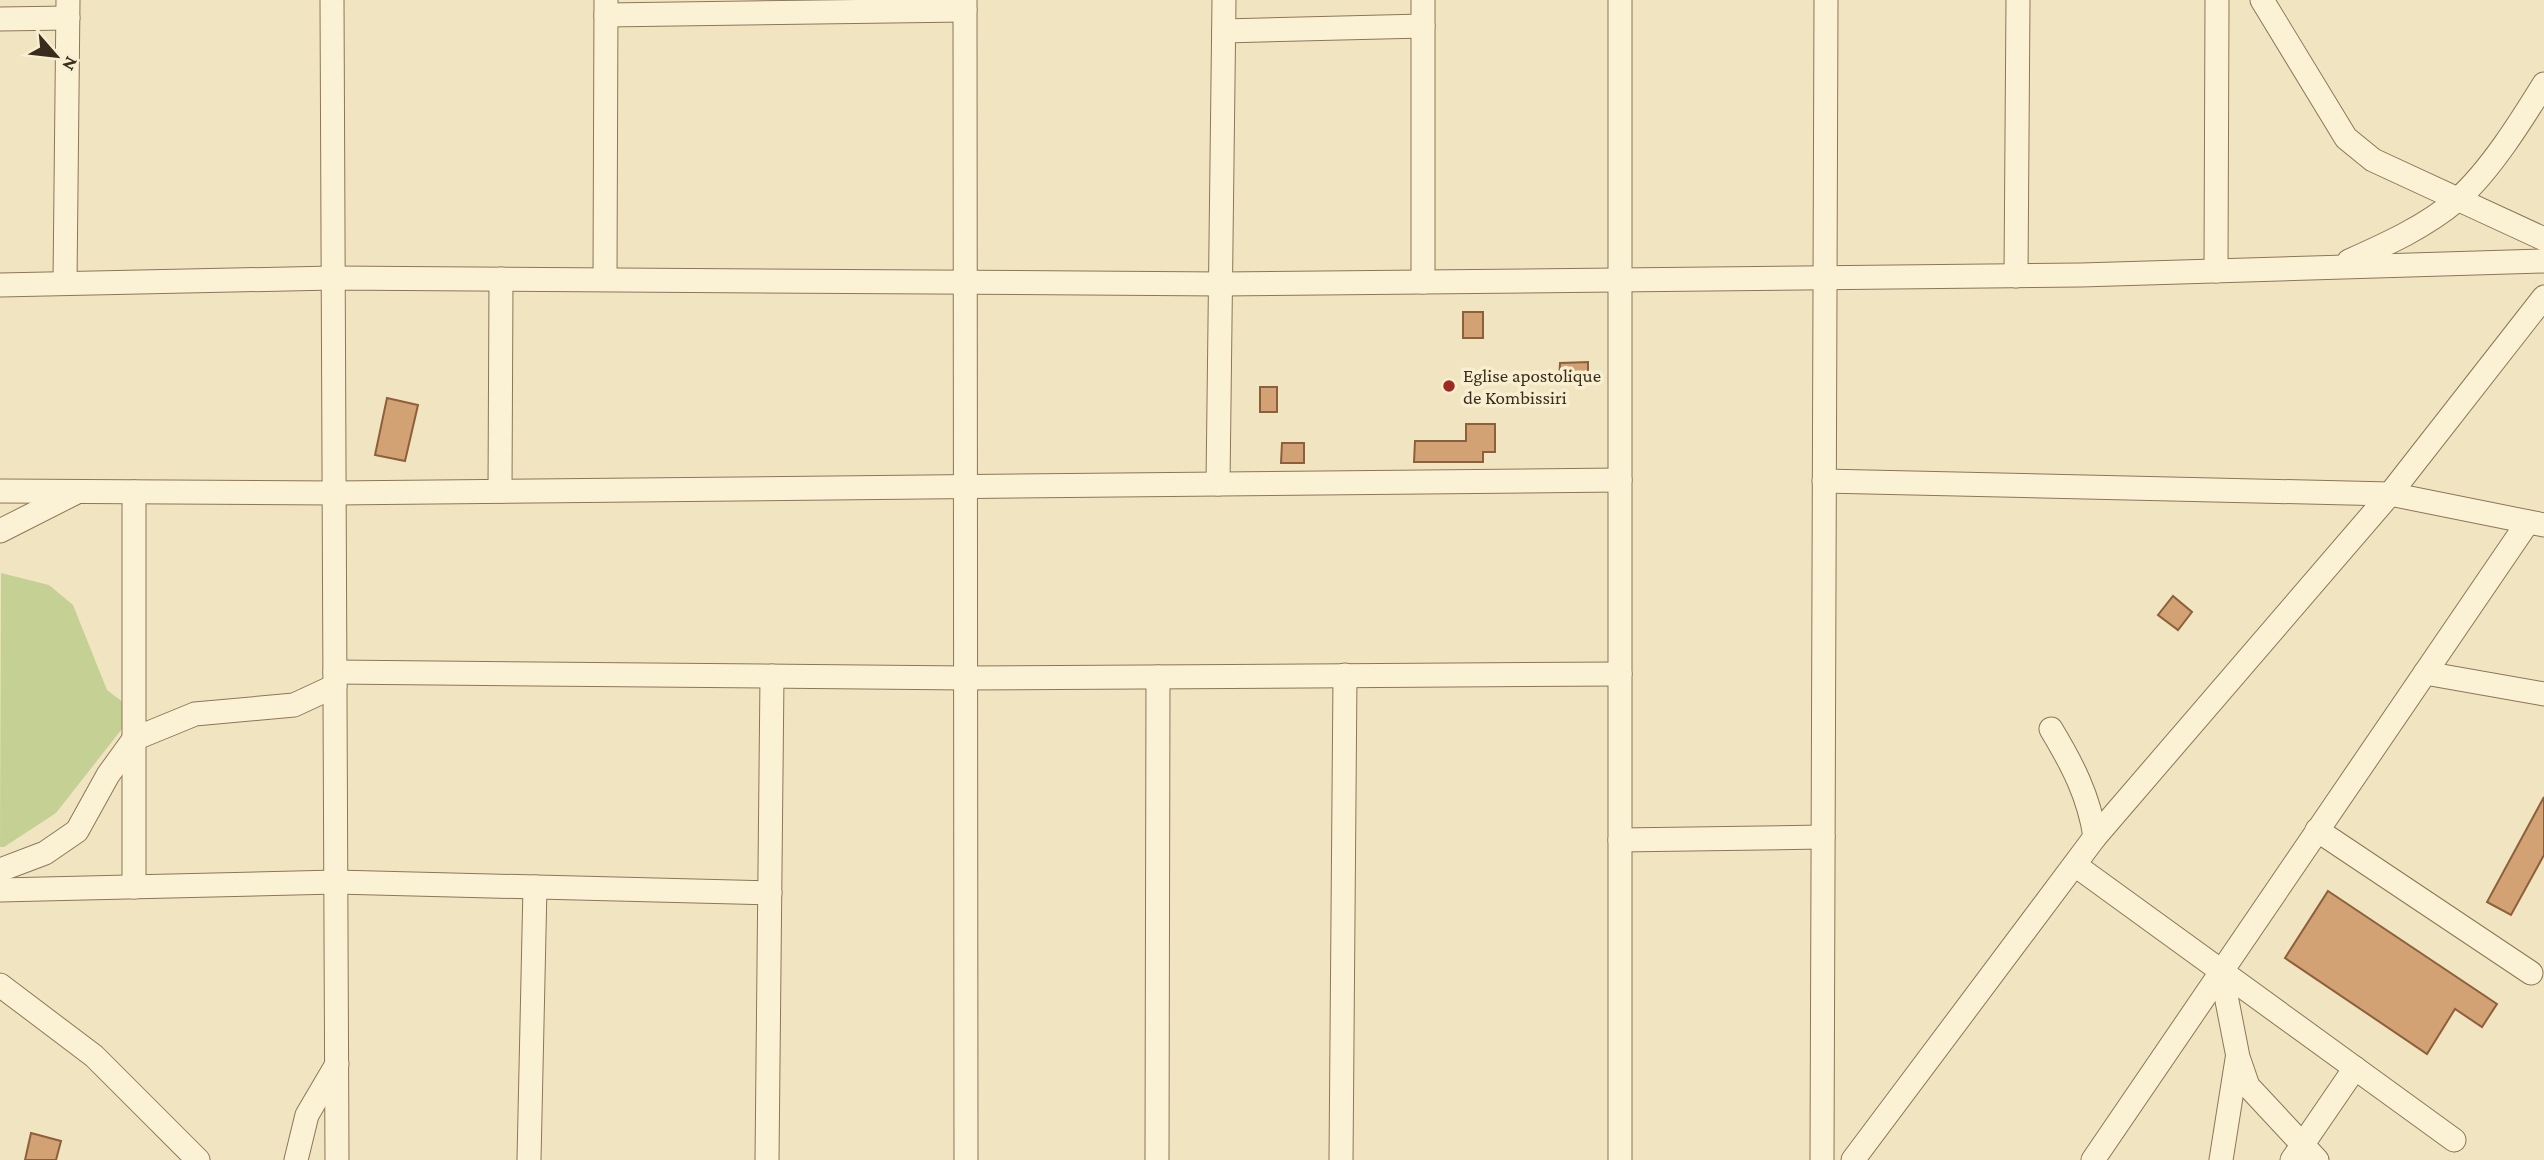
<svg xmlns="http://www.w3.org/2000/svg" width="2544" height="1160" font-family="'Crimson Pro',serif">
  <rect width="100%" height="100%" fill="#f1e5c1"/>
  <path fill="#c5d094" d="M 1,573 L 49,585 L 73,605 L 107,690 L 124,703 L 125,725 L 56,813 L 4,847 L 0,847 Z"/>
  <g fill="#d2a174" stroke="#8d603b" stroke-width="2">
    <rect x="1463" y="312" width="20" height="26"/>
    <path d="M 1588,362 L 1588,382 L 1559,381 L 1560,363 Z"/>
    <rect x="1260" y="387" width="17" height="25"/>
    <path d="M 387,398 L 418,405 L 405,461 L 375,455 Z"/>
    <path d="M 1466,424 L 1495,424 L 1495,452 L 1483,452 L 1483,462 L 1414,462 L 1415,441 L 1466,441 Z"/>
    <path d="M 1282,443 L 1304,443 L 1304,463 L 1281,463 Z"/>
    <path d="M 2173,596 L 2192,612 L 2178,630 L 2158,615 Z"/>
    <path d="M 2544,797 L 2544,855 L 2511,915 L 2487,902 Z"/>
    <path d="M 2328,891 L 2497,1004 L 2482,1027 L 2455,1009 L 2427,1054 L 2285,958 Z"/>
    <path d="M 31,1133 L 61,1141 L 56,1160 L 25,1160 Z"/>
  </g>
  <g fill="none" stroke-linecap="round" stroke-linejoin="round">
    <defs>
      <g id="minor">
        <path d="M 332,0 L 337,1160"/>
        <path d="M 965,0 L 966,1160"/>
        <path d="M 2262,0 L 2346,138 L 2373,160 L 2544,239"/>
        <path d="M 606,15 L 965,10"/>
        <path d="M 0,19 L 68,18"/>
        <path d="M 1224,31 L 1423,26"/>
        <path d="M 2349,261 C 2387,244 2425,227 2457,200 C 2490,171 2521,121 2544,84"/>
        <path d="M 2216,271 L 2217,0"/>
        <path d="M 2016,276 L 2018,0"/>
        <path d="M 605,279 L 606,0"/>
        <path d="M 1423,282 L 1423,0"/>
        <path d="M 65,283 L 68,0"/>
        <path d="M 0,285 L 333,278 L 1222,284 L 1423,282 L 2081,275 L 2544,261"/>
        <path d="M 1824,481 L 2390,494 L 2544,297"/>
        <path d="M 1218,484 L 1224,0"/>
        <path d="M 0,491 L 334,493 L 1620,480"/>
        <path d="M 500,491 L 501,279"/>
        <path d="M 0,531 L 75,493"/>
        <path d="M 335,672 L 966,678 L 1620,674"/>
        <path d="M 2425,673 L 2544,694"/>
        <path d="M 2051,729 C 2072,764 2089,796 2095,837"/>
        <path d="M 2317,830 L 2531,973"/>
        <path d="M 1620,840 L 1823,837"/>
        <path d="M 2075,865 L 2454,1140"/>
        <path d="M 0,870 L 45,853 L 77,831 L 108,775 L 134,739 L 195,714 L 294,705 L 335,686"/>
        <path d="M 134,887 L 134,492"/>
        <path d="M 0,890 L 336,882 L 770,893"/>
        <path d="M 2221,970 L 2238,1057 L 2248,1086 L 2317,1160"/>
        <path d="M 0,985 L 94,1056 L 198,1160"/>
        <path d="M 296,1160 L 307,1115 L 337,1064"/>
        <path d="M 529,1160 L 535,887"/>
        <path d="M 767,1160 L 772,676"/>
        <path d="M 1157,1160 L 1158,677"/>
        <path d="M 1341,1160 L 1345,675"/>
        <path d="M 1620,1160 L 1620,0"/>
        <path d="M 1822,1160 L 1826,0"/>
        <path d="M 1853,1160 L 2095,837 L 2390,494 L 2544,525"/>
        <path d="M 2093,1160 L 2528,522"/>
        <path d="M 2221,1160 L 2237,1059"/>
        <path d="M 2292,1160 L 2355,1068"/>
      </g>
    </defs>
    <use href="#minor" stroke="#8c7657" stroke-width="25"/>
    <use href="#minor" stroke="#fbf2d5" stroke-width="23"/>
  </g>
  <circle fill="#9f2923" stroke="#f8efd1" stroke-width="2.5" cx="1449" cy="386" r="7"/>
  <g text-anchor="middle" dominant-baseline="central" stroke-width="7" stroke-linejoin="round" paint-order="stroke">
    <g font-size="19" fill="#3a2d1d" stroke="#f8efd1" text-anchor="start">
      <text x="1463" y="375">Eglise apostolique<tspan x="1463" dy="22">de Kombissiri</tspan></text>
    </g>
  </g>
  <g transform="translate(56 56) rotate(118)" stroke="#f8efd1" stroke-width="5" paint-order="stroke">
  <path d="M0-5L12 26L0 18L-12 26Z" fill="#3a2d1d"/>
  <text y="-10" font-size="19" font-weight="bold" text-anchor="middle" fill="#3a2d1d">N</text>
  </g>
</svg>
